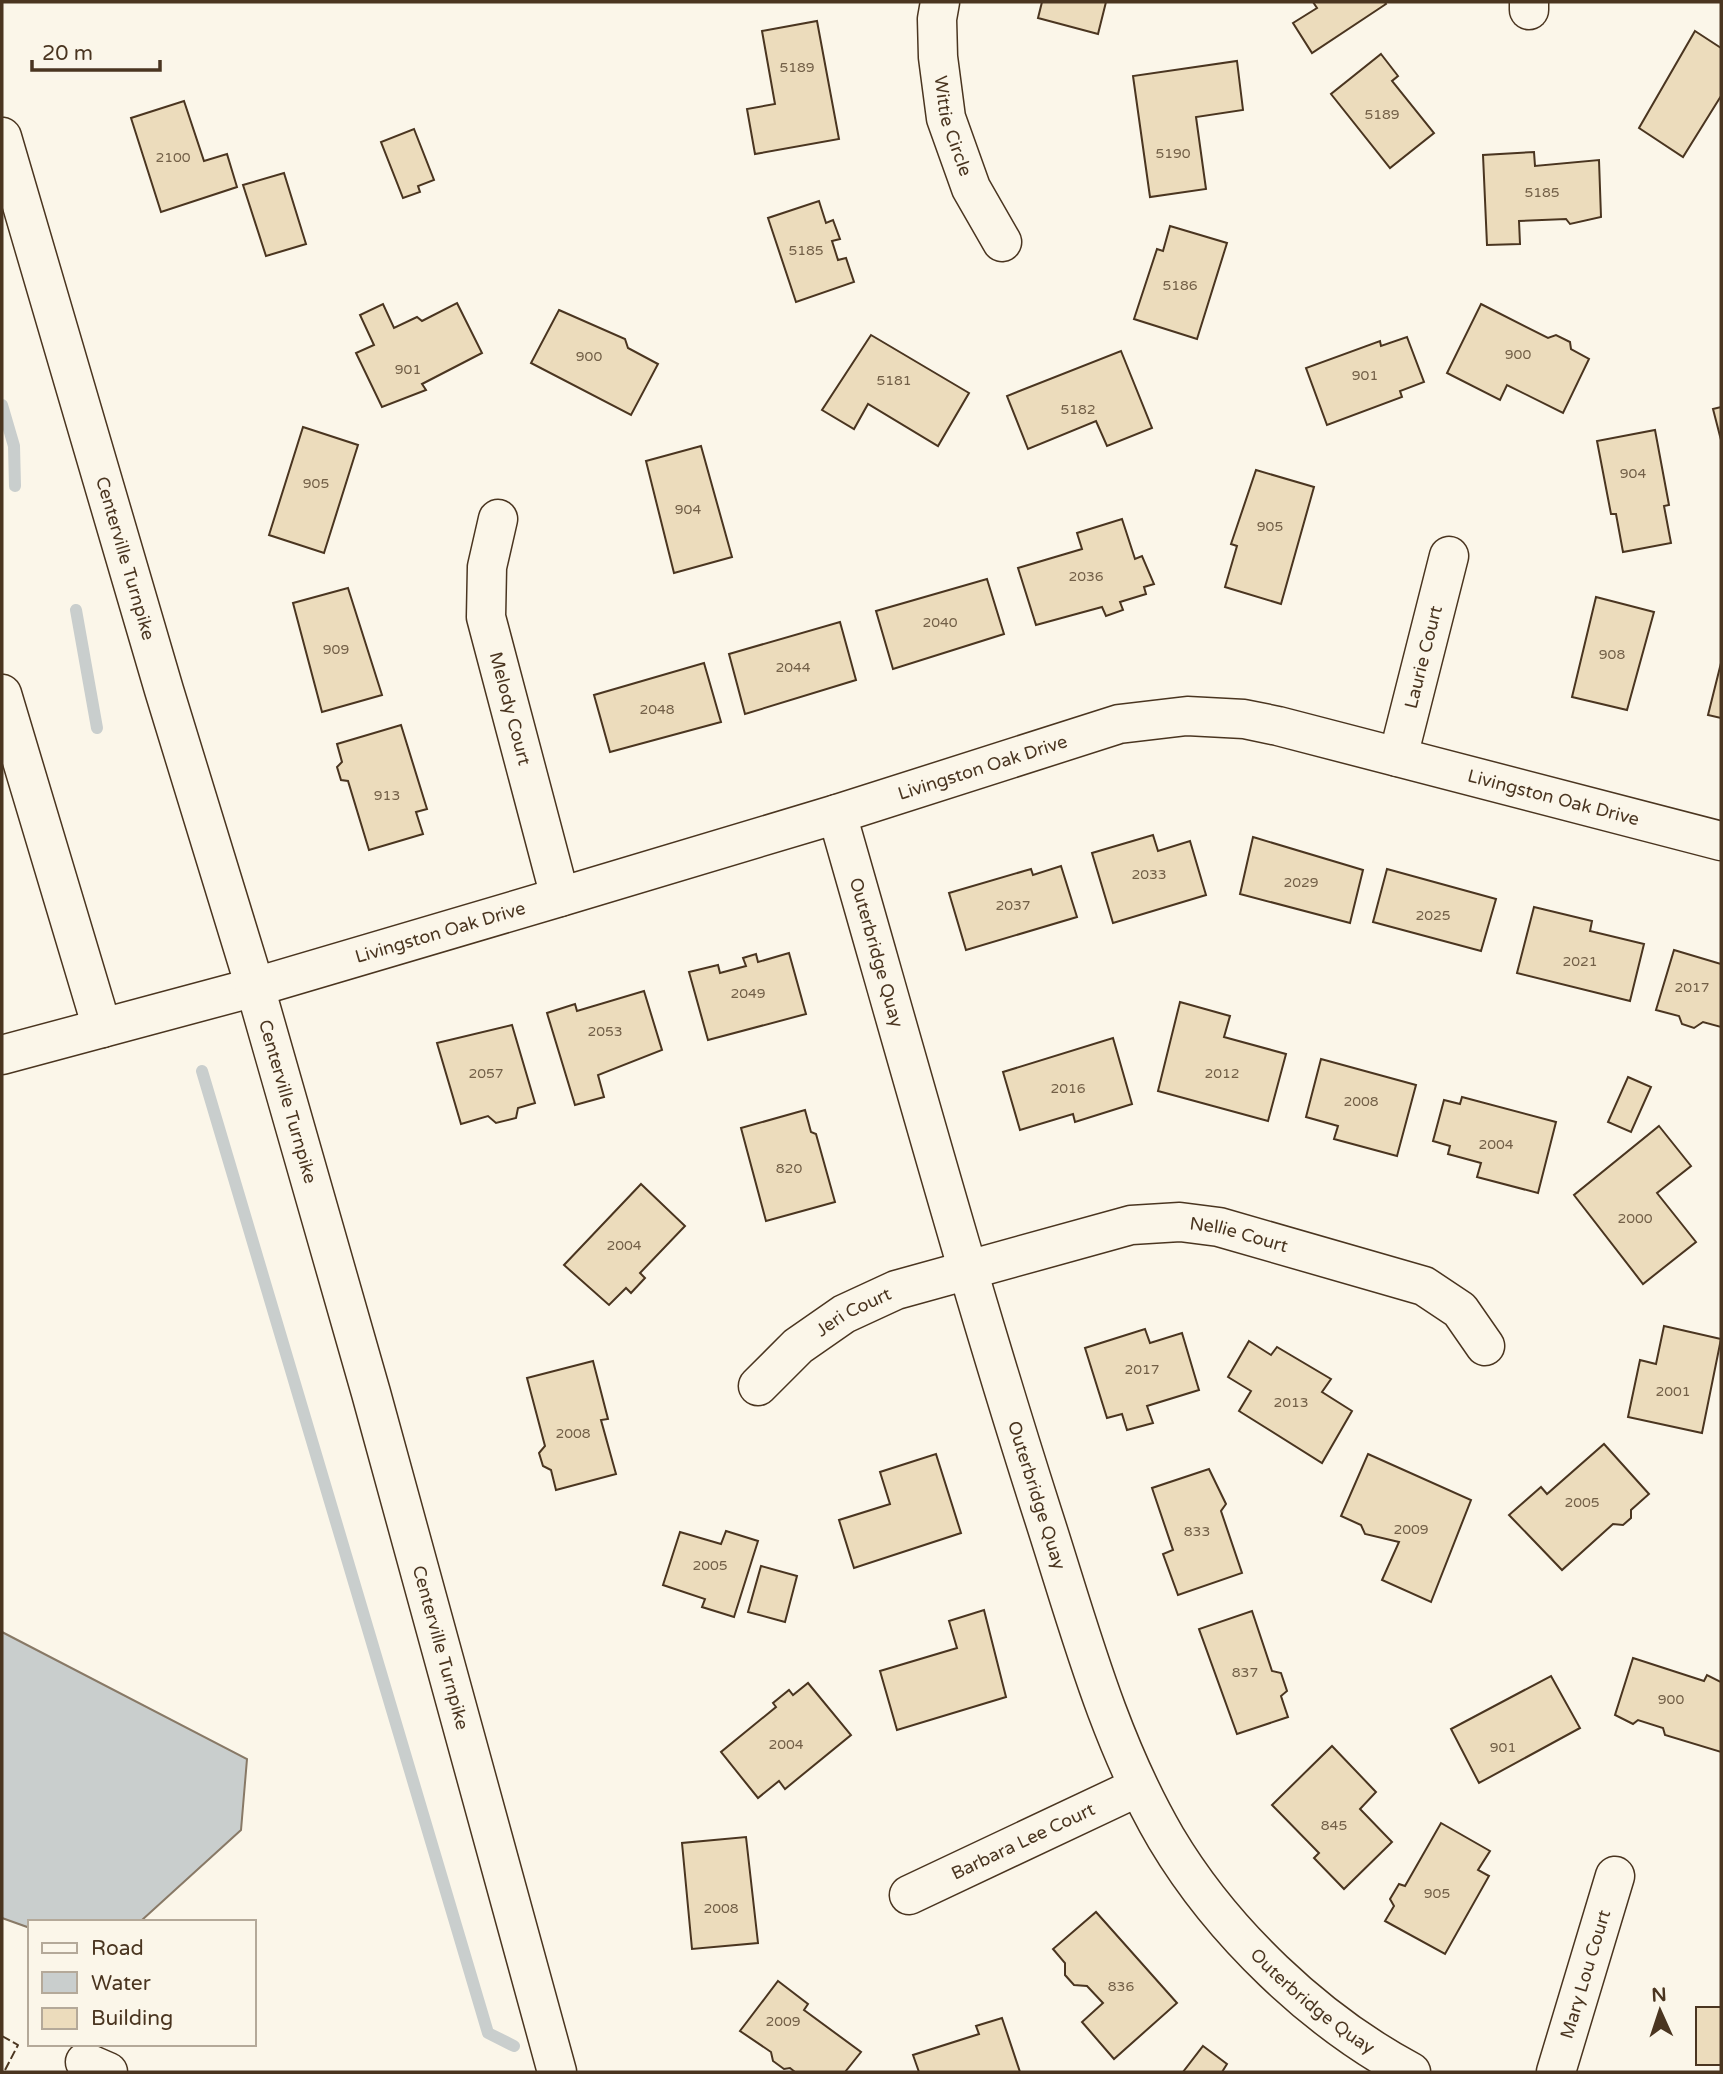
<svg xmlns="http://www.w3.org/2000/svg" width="1723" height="2074" font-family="'Varela Round',sans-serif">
  <rect width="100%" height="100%" fill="#fbf6e9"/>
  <path fill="#c9cecd" stroke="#887966" stroke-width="2" d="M 2,1632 L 247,1759 L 241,1830 L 142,1920 L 30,1922 L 30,1928 L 2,1918 Z"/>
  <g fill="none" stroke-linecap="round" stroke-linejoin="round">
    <g stroke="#c9cecd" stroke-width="12">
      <path d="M 2,405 L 14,446 L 15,486"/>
      <path d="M 76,610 L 97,728"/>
      <path d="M 202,1071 L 488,2033 L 514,2046"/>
    </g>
  </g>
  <g fill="#ecdcbc" stroke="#4a3520" stroke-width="2">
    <path d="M 1042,2 L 1106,2 L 1098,34 L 1038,18 Z"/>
    <path d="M 1313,2 L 1385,2 L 1386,4 L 1312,53 L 1293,23 L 1317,8 Z"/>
    <path d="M 817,21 L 839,139 L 755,154 L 747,109 L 775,104 L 762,31 Z"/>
    <path d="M 1695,31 L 1721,48 L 1721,96 L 1683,157 L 1639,128 Z"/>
    <path d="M 1381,54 L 1398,76 L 1392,81 L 1434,133 L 1390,168 L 1331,94 Z"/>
    <path d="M 1237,61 L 1243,110 L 1196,117 L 1206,189 L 1150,197 L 1133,76 Z"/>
    <path d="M 184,101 L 204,161 L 227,154 L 237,187 L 161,212 L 131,118 Z"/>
    <path d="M 414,129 L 434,180 L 418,186 L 420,192 L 403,198 L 381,142 Z"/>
    <path d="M 1534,152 L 1535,166 L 1599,160 L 1601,217 L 1570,224 L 1566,219 L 1519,221 L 1520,244 L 1487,245 L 1483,155 Z"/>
    <path d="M 284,173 L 306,244 L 266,256 L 243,185 Z"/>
    <path d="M 819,201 L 826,223 L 833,220 L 840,239 L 832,241 L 838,260 L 846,258 L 854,282 L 796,302 L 768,218 Z"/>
    <path d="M 1170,226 L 1227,243 L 1197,339 L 1134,319 L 1157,249 L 1163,251 Z"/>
    <path d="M 457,303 L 482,353 L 422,384 L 426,390 L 382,407 L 356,353 L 374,345 L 360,315 L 383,304 L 394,328 L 417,317 L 422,321 Z"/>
    <path d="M 1481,304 L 1548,338 L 1556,335 L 1570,342 L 1571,349 L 1589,359 L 1563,413 L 1507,385 L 1500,400 L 1447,373 Z"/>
    <path d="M 559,310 L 625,339 L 628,348 L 658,364 L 631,415 L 531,363 Z"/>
    <path d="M 871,335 L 969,393 L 938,446 L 868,404 L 854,429 L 822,410 Z"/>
    <path d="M 1407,337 L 1424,382 L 1400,391 L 1402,397 L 1327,425 L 1306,368 L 1380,341 L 1381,346 Z"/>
    <path d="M 1121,351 L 1152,428 L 1107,446 L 1096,421 L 1028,449 L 1007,396 Z"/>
    <path d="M 1721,407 L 1721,440 L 1713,409 Z"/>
    <path d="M 303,427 L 358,445 L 324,553 L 269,535 Z"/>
    <path d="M 1655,430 L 1669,505 L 1664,506 L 1671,543 L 1623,552 L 1616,514 L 1611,514 L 1597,441 Z"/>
    <path d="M 701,446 L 732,557 L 674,573 L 646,461 Z"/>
    <path d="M 1256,470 L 1314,487 L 1281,604 L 1225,587 L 1237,546 L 1231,544 Z"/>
    <path d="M 1122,519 L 1135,559 L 1142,556 L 1154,584 L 1144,587 L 1146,594 L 1120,602 L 1123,610 L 1106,616 L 1102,607 L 1036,625 L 1018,568 L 1082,549 L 1077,533 Z"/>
    <path d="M 987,579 L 1004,634 L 893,669 L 876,611 Z"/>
    <path d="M 348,588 L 382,695 L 322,712 L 293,603 Z"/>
    <path d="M 1596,597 L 1654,612 L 1627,710 L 1572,697 Z"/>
    <path d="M 840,622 L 856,680 L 745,714 L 729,654 Z"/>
    <path d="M 704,663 L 721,722 L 610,752 L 594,695 Z"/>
    <path d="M 1721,663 L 1721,718 L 1708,715 Z"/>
    <path d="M 401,725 L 427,809 L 416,812 L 423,834 L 369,850 L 348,781 L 341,780 L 337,767 L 342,762 L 337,744 Z"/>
    <path d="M 1153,835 L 1158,851 L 1190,841 L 1206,895 L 1113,923 L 1092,853 Z"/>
    <path d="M 1253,837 L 1363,870 L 1350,923 L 1240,894 Z"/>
    <path d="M 1061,866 L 1077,917 L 966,950 L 949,893 L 1031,869 L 1033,875 Z"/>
    <path d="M 1387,869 L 1496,899 L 1481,951 L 1373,922 Z"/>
    <path d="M 1534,907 L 1592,921 L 1590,931 L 1644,944 L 1630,1001 L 1517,973 Z"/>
    <path d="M 1674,950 L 1721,964 L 1721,1027 L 1703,1022 L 1694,1028 L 1682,1024 L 1679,1016 L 1656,1010 Z"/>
    <path d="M 789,953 L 806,1014 L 708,1040 L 689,972 L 718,965 L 720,973 L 746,966 L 743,958 L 756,954 L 758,962 Z"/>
    <path d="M 644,991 L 662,1050 L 598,1075 L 604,1097 L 575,1105 L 547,1013 L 575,1004 L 577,1011 Z"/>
    <path d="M 1180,1002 L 1230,1016 L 1224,1037 L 1286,1054 L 1268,1121 L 1158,1091 Z"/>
    <path d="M 512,1025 L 535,1103 L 518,1108 L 516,1118 L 496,1123 L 488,1116 L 461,1124 L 437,1043 Z"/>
    <path d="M 1113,1038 L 1132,1104 L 1075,1122 L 1073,1114 L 1020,1130 L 1003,1072 Z"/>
    <path d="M 1321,1059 L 1416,1085 L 1397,1156 L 1334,1139 L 1338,1126 L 1306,1117 Z"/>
    <path d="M 1628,1077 L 1651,1087 L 1631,1132 L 1608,1122 Z"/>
    <path d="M 1462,1097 L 1556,1122 L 1538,1193 L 1477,1177 L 1481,1163 L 1448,1154 L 1450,1146 L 1433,1141 L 1444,1100 L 1460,1104 Z"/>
    <path d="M 805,1110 L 811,1132 L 816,1134 L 835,1202 L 766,1221 L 741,1128 Z"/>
    <path d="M 1659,1126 L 1691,1166 L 1657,1193 L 1696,1242 L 1643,1284 L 1574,1195 Z"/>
    <path d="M 641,1184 L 685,1226 L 640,1273 L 645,1278 L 631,1293 L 626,1288 L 609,1305 L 564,1265 Z"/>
    <path d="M 1664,1326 L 1721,1339 L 1702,1433 L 1628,1417 L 1640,1360 L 1656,1364 Z"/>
    <path d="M 1145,1329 L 1150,1343 L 1182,1333 L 1199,1390 L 1147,1406 L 1153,1423 L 1127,1430 L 1122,1414 L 1107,1418 L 1085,1348 Z"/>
    <path d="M 1249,1341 L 1271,1355 L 1277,1347 L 1331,1379 L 1322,1392 L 1352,1411 L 1322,1463 L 1239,1411 L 1251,1391 L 1228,1377 Z"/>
    <path d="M 593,1361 L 608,1419 L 601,1420 L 616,1474 L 556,1490 L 551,1470 L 543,1466 L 539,1453 L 545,1446 L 527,1378 Z"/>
    <path d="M 1604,1444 L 1649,1494 L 1631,1510 L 1631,1518 L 1623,1525 L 1613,1524 L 1562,1570 L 1509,1515 L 1541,1487 L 1547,1494 Z"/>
    <path d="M 936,1454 L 961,1533 L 854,1568 L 839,1520 L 890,1504 L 880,1472 Z"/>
    <path d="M 1368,1454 L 1471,1500 L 1431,1602 L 1382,1580 L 1399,1542 L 1365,1534 L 1361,1525 L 1341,1516 Z"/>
    <path d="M 1209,1469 L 1226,1504 L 1221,1511 L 1242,1573 L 1178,1595 L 1163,1554 L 1173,1550 L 1152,1488 Z"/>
    <path d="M 726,1531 L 758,1541 L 734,1617 L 702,1607 L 705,1599 L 663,1585 L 680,1532 L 721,1544 Z"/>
    <path d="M 761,1566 L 797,1576 L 785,1622 L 748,1612 Z"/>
    <path d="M 984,1610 L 1006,1697 L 897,1730 L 880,1671 L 957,1648 L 949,1621 Z"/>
    <path d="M 1252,1611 L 1272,1671 L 1281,1673 L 1287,1691 L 1281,1696 L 1288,1717 L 1237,1734 L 1199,1629 Z"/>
    <path d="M 1633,1658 L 1704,1681 L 1707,1675 L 1721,1682 L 1721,1752 L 1665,1735 L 1663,1728 L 1638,1720 L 1633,1724 L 1615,1715 Z"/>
    <path d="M 1551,1676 L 1580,1728 L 1479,1783 L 1451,1729 Z"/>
    <path d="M 808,1683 L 851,1735 L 785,1789 L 779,1781 L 758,1798 L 721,1752 L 776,1707 L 773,1703 L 789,1690 L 793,1695 Z"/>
    <path d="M 1332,1746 L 1376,1792 L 1360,1809 L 1392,1842 L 1344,1889 L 1314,1858 L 1319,1853 L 1272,1805 Z"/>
    <path d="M 1441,1823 L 1490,1851 L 1478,1870 L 1489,1876 L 1445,1954 L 1385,1921 L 1394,1906 L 1390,1899 L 1399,1884 L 1405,1886 Z"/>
    <path d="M 746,1837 L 758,1943 L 692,1949 L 682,1843 Z"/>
    <path d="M 1096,1912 L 1177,2003 L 1114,2059 L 1082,2022 L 1103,2003 L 1087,1986 L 1074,1985 L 1065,1975 L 1065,1963 L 1053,1949 Z"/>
    <path d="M 778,1981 L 808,2004 L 804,2010 L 861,2052 L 845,2072 L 795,2072 L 790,2068 L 784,2069 L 773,2061 L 771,2052 L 740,2031 Z"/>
    <rect x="1696" y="2007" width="25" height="58"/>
    <path d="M 1002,2018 L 1020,2072 L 919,2072 L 913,2055 L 979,2034 L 976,2026 Z"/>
    <path d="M 1203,2046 L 1227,2064 L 1222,2072 L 1183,2072 Z"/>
  </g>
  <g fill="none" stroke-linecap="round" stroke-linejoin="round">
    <defs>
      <g id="minor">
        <path id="s1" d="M 940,2 L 937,19 L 938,57 L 946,118 L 971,188 L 1002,242"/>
        <path d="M 1529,2 L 1529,10"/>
        <path id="s2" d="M 498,519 L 487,567 L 486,617 L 560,897"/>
        <path d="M 2,694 L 102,1028"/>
        <path id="s3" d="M 1398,757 L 1449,556"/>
        <path id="s4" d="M 837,814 C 904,1047 968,1281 1042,1512 C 1078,1623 1107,1737 1166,1838 C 1222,1932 1315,2021 1411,2072"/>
        <path id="s5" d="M 2,1055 L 255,987 L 560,897 L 837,814 L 1119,724 L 1187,716 L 1244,719 L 1278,726 L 1721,841"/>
        <path id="s6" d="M 758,1386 L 798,1346 L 844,1314 L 896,1290 L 1131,1225 L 1180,1222 L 1219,1227 L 1424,1286 L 1460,1310 L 1485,1346"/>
        <path id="s7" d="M 909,1895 L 1138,1787"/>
        <path d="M 85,2062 L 108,2072"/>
        <path id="s8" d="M 1556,2072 L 1615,1876"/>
      </g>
      <g id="major">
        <path id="s9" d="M 2,137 L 164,690 L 255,987 L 371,1393 L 557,2072"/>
      </g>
    </defs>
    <use href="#minor" stroke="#4a3520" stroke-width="41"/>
    <use href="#major" stroke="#4a3520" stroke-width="41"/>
    <use href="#minor" stroke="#fbf6e9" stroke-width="38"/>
    <use href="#major" stroke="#fbf6e9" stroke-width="38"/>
    <path stroke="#4a3520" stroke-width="2" stroke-dasharray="9 3.5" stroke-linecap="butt" d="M 2,2036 L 18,2045 L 4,2072"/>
  </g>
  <g text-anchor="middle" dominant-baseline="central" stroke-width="5" stroke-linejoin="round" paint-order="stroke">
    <g font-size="14" fill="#725f47">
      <text x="797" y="67">5189</text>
      <text x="1382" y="114">5189</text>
      <text x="1173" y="153">5190</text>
      <text x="173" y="157">2100</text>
      <text x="1542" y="192">5185</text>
      <text x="806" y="250">5185</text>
      <text x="1180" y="285">5186</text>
      <text x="1518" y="354">900</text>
      <text x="589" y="356">900</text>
      <text x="408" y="369">901</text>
      <text x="1365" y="375">901</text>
      <text x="894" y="380">5181</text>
      <text x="1078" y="409">5182</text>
      <text x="1633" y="473">904</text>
      <text x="316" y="483">905</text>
      <text x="688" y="509">904</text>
      <text x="1270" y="526">905</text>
      <text x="1086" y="576">2036</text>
      <text x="940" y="622">2040</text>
      <text x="336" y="649">909</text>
      <text x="1612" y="654">908</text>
      <text x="793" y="667">2044</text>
      <text x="657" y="709">2048</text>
      <text x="387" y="795">913</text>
      <text x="1149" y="874">2033</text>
      <text x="1301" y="882">2029</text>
      <text x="1013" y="905">2037</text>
      <text x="1433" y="915">2025</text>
      <text x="1580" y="961">2021</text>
      <text x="1692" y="987">2017</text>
      <text x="748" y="993">2049</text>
      <text x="605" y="1031">2053</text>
      <text x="486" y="1073">2057</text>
      <text x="1222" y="1073">2012</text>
      <text x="1068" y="1088">2016</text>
      <text x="1361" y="1101">2008</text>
      <text x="1496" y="1144">2004</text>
      <text x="789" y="1168">820</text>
      <text x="1635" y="1218">2000</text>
      <text x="624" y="1245">2004</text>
      <text x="1142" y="1369">2017</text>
      <text x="1673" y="1391">2001</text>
      <text x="1291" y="1402">2013</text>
      <text x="573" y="1433">2008</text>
      <text x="1582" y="1502">2005</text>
      <text x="1411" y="1529">2009</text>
      <text x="1197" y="1531">833</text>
      <text x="710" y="1565">2005</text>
      <text x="1245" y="1672">837</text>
      <text x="1671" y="1699">900</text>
      <text x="786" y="1744">2004</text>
      <text x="1503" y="1747">901</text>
      <text x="1334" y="1825">845</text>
      <text x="1437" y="1893">905</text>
      <text x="721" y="1908">2008</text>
      <text x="1121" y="1986">836</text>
      <text x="783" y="2021">2009</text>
    </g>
    <g font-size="18" fill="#4a3520" stroke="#fbf6e9">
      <text stroke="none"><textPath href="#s1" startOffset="126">Wittie Circle</textPath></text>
      <text stroke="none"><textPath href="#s9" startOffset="439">Centerville Turnpike</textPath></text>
      <text stroke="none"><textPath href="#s3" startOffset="103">Laurie Court</textPath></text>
      <text stroke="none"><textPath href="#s2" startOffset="194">Melody Court</textPath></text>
      <text stroke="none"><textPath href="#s5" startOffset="1022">Livingston Oak Drive</textPath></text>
      <text stroke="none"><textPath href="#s5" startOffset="1610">Livingston Oak Drive</textPath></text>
      <text stroke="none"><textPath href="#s5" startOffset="455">Livingston Oak Drive</textPath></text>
      <text stroke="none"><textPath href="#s4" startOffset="144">Outerbridge Quay</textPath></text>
      <text stroke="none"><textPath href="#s9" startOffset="1006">Centerville Turnpike</textPath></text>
      <text stroke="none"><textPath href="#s6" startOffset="523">Nellie Court</textPath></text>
      <text stroke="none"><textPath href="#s6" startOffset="122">Jeri Court</textPath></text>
      <text stroke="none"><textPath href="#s4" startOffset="710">Outerbridge Quay</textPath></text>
      <text stroke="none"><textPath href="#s9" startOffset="1573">Centerville Turnpike</textPath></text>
      <text stroke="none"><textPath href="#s7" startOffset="126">Barbara Lee Court</textPath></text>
      <text stroke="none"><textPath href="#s8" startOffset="102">Mary Lou Court</textPath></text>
      <text stroke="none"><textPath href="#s4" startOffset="1298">Outerbridge Quay</textPath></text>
    </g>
  </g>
  <rect width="1723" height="2074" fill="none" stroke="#4a3520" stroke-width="7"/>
  <rect x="28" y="1920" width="228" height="126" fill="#fbf6e9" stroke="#b4a999" stroke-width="2"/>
  <rect x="42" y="1943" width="35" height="10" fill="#fbf6e9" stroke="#b4a999" stroke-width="2"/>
  <text x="91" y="1955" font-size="21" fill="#4a3520">Road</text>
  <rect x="42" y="1972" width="35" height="21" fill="#c9cecd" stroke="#b4a999" stroke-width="2"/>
  <text x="91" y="1990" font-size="21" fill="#4a3520">Water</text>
  <rect x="42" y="2008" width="35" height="21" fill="#ecdcbc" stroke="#b4a999" stroke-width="2"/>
  <text x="91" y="2025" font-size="21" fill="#4a3520">Building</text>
  <g transform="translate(1660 2011) rotate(357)" stroke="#fbf6e9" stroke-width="5" paint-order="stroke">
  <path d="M0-5L12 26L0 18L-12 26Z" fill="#4a3520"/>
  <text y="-10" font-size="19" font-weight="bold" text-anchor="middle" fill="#4a3520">N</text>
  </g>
  <path d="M32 60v10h128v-10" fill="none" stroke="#4a3520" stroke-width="3.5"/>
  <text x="42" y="60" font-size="21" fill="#4a3520" stroke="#fbf6e9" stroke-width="5" paint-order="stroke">20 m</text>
</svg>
